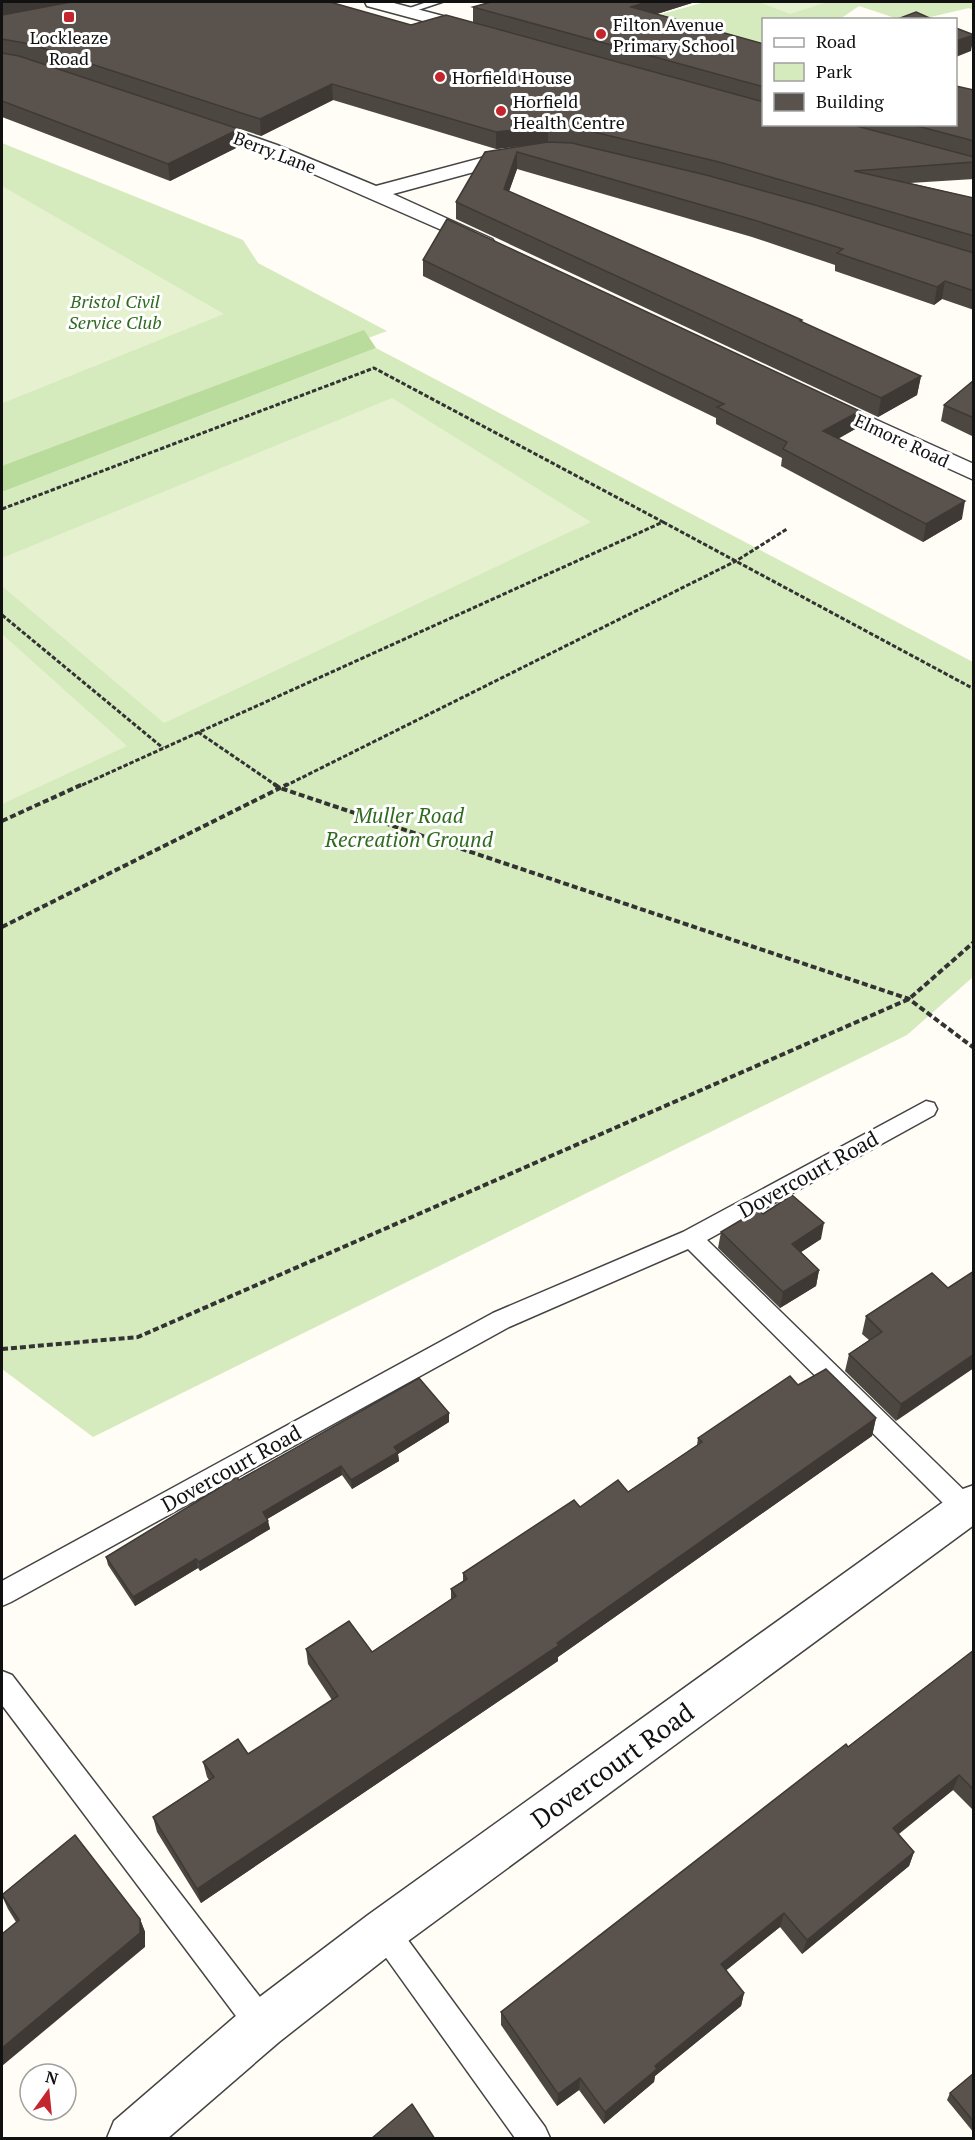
<svg xmlns="http://www.w3.org/2000/svg" width="975" height="2140" font-family="'PT Serif',serif">
  <rect width="100%" height="100%" fill="#fffdf5"/>
  <g fill="#d5ebbd">
    <path d="M 705,2 L 973,2 L 973,10 L 969,8 L 922,19 L 898,19 L 859,6 L 840,19 L 764,20 L 763,44 L 693,25 L 573,39 Z"/>
    <path d="M 2,143 L 243,240 L 258,263 L 387,331 L 2,475 Z"/>
    <path d="M 376,348 L 973,662 L 973,977 L 907,1035 L 93,1437 L 2,1369 L 2,492 Z"/>
  </g>
  <path fill="#b9dc9c" d="M 364,330 L 376,348 L 2,492 L 2,466 Z"/>
  <g fill="#e6f2cf">
    <path d="M 759,2 L 827,2 L 790,14 Z"/>
    <path d="M 2,186 L 224,314 L 3,403 Z"/>
    <path d="M 392,398 L 591,522 L 164,723 L 2,586 L 2,558 Z"/>
    <path d="M 2,634 L 127,746 L 2,804 Z"/>
  </g>
  <g fill="none" stroke-linecap="round" stroke-linejoin="round">
    <defs>
      <g id="service">
        <path d="M 427,2 L 442,2 L 406,14 L 401,11 Z"/>
        <path d="M 926,1101 L 934,1103 L 937,1109 L 934,1115 L 707,1240 L 974,1500 L 974,1516 L 965,1519 L 956,1516 L 688,1249 L 509,1327 L 11,1602 L 2,1606 L 2,1581 L 493,1313 L 683,1232 Z"/>
        <path d="M 2,1671 L 12,1675 L 273,2014 L 277,2025 L 273,2036 L 262,2040 L 251,2036 L 2,1705 Z"/>
        <path d="M 384,1916 L 394,1921 L 545,2127 L 550,2138 L 515,2138 L 374,1941 L 369,1931 L 374,1921 Z"/>
      </g>
      <g id="minor">
        <path d="M 365,2 L 390,2 L 481,26 L 484,30 L 481,34 L 475,35 L 367,6 Z"/>
        <path d="M 197,117 L 277,145 L 376,186 L 522,147 L 529,149 L 531,153 L 529,157 L 393,194 L 492,239 L 495,243 L 492,247 L 485,249 L 300,168 L 190,127 L 188,123 L 190,119 Z"/>
        <path d="M 819,394 L 974,464 L 974,480 L 811,406 L 808,401 L 811,396 Z"/>
        <path d="M 974,1485 L 974,1525 L 400,1947 L 279,2042 L 168,2138 L 107,2138 L 114,2121 L 245,2008 L 368,1915 L 960,1490 Z"/>
      </g>
    </defs>
    <use href="#service" stroke="#444" stroke-width="3"/>
    <use href="#minor" stroke="#444" stroke-width="3"/>
    <g stroke="#333" stroke-width="3" stroke-dasharray="4.5 2" stroke-linecap="butt">
      <path d="M 2,509 L 374,368 L 663,522 L 80,786"/>
      <path d="M 663,522 L 974,689"/>
      <path d="M 2,615 L 163,748"/>
      <path d="M 198,732 L 277,786"/>
      <path d="M 285,786 L 736,561 L 787,529"/>
    </g>
    <g stroke="#333" stroke-width="4" stroke-dasharray="6 3" stroke-linecap="butt">
      <path d="M 274,784 L 280,788 L 909,999 L 974,1048"/>
      <path d="M 2,821 L 83,784"/>
      <path d="M 2,927 L 288,784"/>
      <path d="M 2,1349 L 138,1337 L 909,999 L 974,942"/>
    </g>
    <use href="#service" fill="#fff" fill-rule="evenodd"/>
    <use href="#minor" fill="#fff" fill-rule="evenodd"/>
  </g>
  <g fill="#4d4742">
    <path d="M 2,2 L 411,25 L 473,22 L 473,7 L 489,2 L 488,2 L 695,2 L 657,14 L 764,44 L 764,124 L 956,124 L 974,90 L 974,179 L 910,183 L 974,198 L 974,310 L 942,299 L 934,305 L 835,271 L 835,265 L 752,237 L 517,169 L 509,191 L 802,320 L 802,322 L 921,376 L 917,395 L 878,417 L 456,219 L 456,202 L 485,152 L 536,144 L 496,149 L 333,100 L 261,136 L 28,59 L 239,129 L 240,146 L 170,181 L 2,117 Z"/>
    <path d="M 423,260 L 860,411 L 857,428 L 838,439 L 962,519 L 923,542 L 781,466 L 782,458 L 716,424 L 716,418 L 423,276 Z"/>
    <path d="M 974,380 L 974,437 L 941,421 L 944,405 Z"/>
    <path d="M 763,1214 L 821,1239 L 801,1252 L 819,1270 L 816,1286 L 780,1308 L 718,1248 L 721,1232 Z"/>
    <path d="M 948,1288 L 896,1421 L 845,1371 L 849,1354 L 869,1340 L 862,1334 L 866,1316 Z"/>
    <path d="M 798,1385 L 876,1418 L 872,1436 L 558,1657 L 558,1661 L 201,1903 L 157,1832 L 153,1817 L 209,1780 L 207,1777 L 203,1762 L 248,1754 L 332,1700 L 308,1664 L 306,1649 L 372,1652 L 451,1599 L 451,1589 L 463,1581 L 463,1573 L 580,1507 L 628,1492 L 697,1445 L 698,1438 Z"/>
    <path d="M 449,1422 L 398,1454 L 399,1461 L 352,1489 L 342,1475 L 267,1519 L 270,1529 L 200,1571 L 198,1568 L 135,1606 L 108,1565 L 106,1557 L 239,1480 Z"/>
    <path d="M 974,1650 L 974,1811 L 953,1790 L 899,1834 L 914,1852 L 909,1866 L 802,1954 L 780,1927 L 726,1970 L 744,1993 L 741,2006 L 655,2076 L 654,2082 L 604,2124 L 579,2090 L 557,2106 L 501,2025 L 501,2012 Z"/>
    <path d="M 2,1896 L 140,1919 L 145,1932 L 145,1947 L 16,1922 L 8,1909 Z"/>
    <path d="M 974,2073 L 974,2133 L 947,2100 L 950,2093 Z"/>
  </g>
  <g fill="#3f3936">
    <path d="M 2,2 L 82,2 L 2,17 Z"/>
    <path d="M 647,2 L 695,2 L 631,22 L 631,7 Z"/>
    <path d="M 974,35 L 971,51 L 956,57 L 956,41 Z"/>
    <path d="M 332,84 L 333,100 L 261,136 L 260,119 Z"/>
    <path d="M 548,126 L 548,143 L 496,149 L 496,132 Z"/>
    <path d="M 239,129 L 240,146 L 170,181 L 168,164 Z"/>
    <path d="M 517,152 L 517,169 L 504,206 L 504,189 Z"/>
    <path d="M 945,281 L 942,299 L 934,305 L 937,287 Z"/>
    <path d="M 921,376 L 917,395 L 878,417 L 881,398 Z"/>
    <path d="M 860,411 L 857,428 L 820,448 L 823,431 Z"/>
    <path d="M 965,501 L 962,519 L 923,542 L 926,524 Z"/>
    <path d="M 824,1223 L 821,1239 L 789,1260 L 792,1244 Z"/>
    <path d="M 819,1270 L 816,1286 L 780,1308 L 783,1292 Z"/>
    <path d="M 974,1354 L 974,1368 L 896,1421 L 901,1404 Z"/>
    <path d="M 449,1413 L 449,1422 L 398,1454 L 399,1461 L 352,1489 L 351,1480 L 394,1447 Z"/>
    <path d="M 876,1418 L 872,1436 L 558,1657 L 558,1661 L 201,1903 L 197,1889 L 557,1643 Z"/>
    <path d="M 341,1466 L 342,1475 L 264,1521 L 263,1512 Z"/>
    <path d="M 268,1521 L 270,1529 L 200,1571 L 199,1562 Z"/>
    <path d="M 196,1559 L 198,1568 L 135,1606 L 133,1597 Z"/>
    <path d="M 959,1775 L 953,1790 L 888,1842 L 893,1828 Z"/>
    <path d="M 914,1852 L 909,1866 L 802,1954 L 807,1940 Z"/>
    <path d="M 784,1913 L 780,1927 L 718,1977 L 721,1964 Z"/>
    <path d="M 140,1919 L 145,1932 L 145,1947 L 2,2066 L 2,2048 Z"/>
    <path d="M 744,1993 L 741,2006 L 655,2076 L 654,2082 L 604,2124 L 605,2112 L 655,2066 Z"/>
    <path d="M 580,2078 L 579,2090 L 557,2106 L 558,2094 Z"/>
  </g>
  <g fill="#5a524d" stroke="#3f3936" stroke-width="1.5">
    <path d="M 71,2 L 330,2 L 411,25 L 446,15 L 764,102 L 764,124 L 849,124 L 974,157 L 974,162 L 854,171 L 974,198 L 974,236 L 719,162 L 573,127 L 548,126 L 496,132 L 332,84 L 260,119 L 30,44 L 2,39 L 2,15 Z"/>
    <path d="M 491,2 L 647,2 L 631,7 L 764,44 L 764,87 L 473,7 Z"/>
    <path d="M 916,12 L 934,20 L 895,20 Z"/>
    <path d="M 956,28 L 974,35 L 956,41 Z"/>
    <path d="M 2,53 L 19,56 L 239,129 L 168,164 L 2,101 Z"/>
    <path d="M 956,86 L 974,90 L 974,141 L 910,124 L 956,124 Z"/>
    <path d="M 548,142 L 572,143 L 706,175 L 815,205 L 974,253 L 974,291 L 945,281 L 937,287 L 837,253 L 843,249 L 754,220 L 517,152 L 504,189 L 802,320 L 800,321 L 921,376 L 881,398 L 456,202 L 485,152 Z"/>
    <path d="M 447,219 L 860,411 L 823,431 L 965,501 L 926,524 L 783,449 L 787,442 L 717,407 L 724,404 L 423,260 Z"/>
    <path d="M 974,380 L 974,418 L 944,405 Z"/>
    <path d="M 792,1195 L 824,1223 L 792,1244 L 819,1270 L 783,1292 L 721,1232 L 758,1210 L 763,1214 Z"/>
    <path d="M 974,1271 L 974,1354 L 901,1404 L 849,1354 L 882,1332 L 866,1316 L 932,1273 L 948,1288 Z"/>
    <path d="M 826,1369 L 876,1418 L 557,1643 L 559,1645 L 197,1889 L 153,1817 L 214,1777 L 203,1762 L 238,1739 L 248,1754 L 338,1696 L 306,1649 L 349,1621 L 372,1652 L 456,1596 L 451,1589 L 467,1579 L 463,1573 L 574,1500 L 580,1507 L 618,1480 L 628,1492 L 702,1442 L 698,1438 L 790,1376 L 798,1385 Z"/>
    <path d="M 419,1378 L 449,1413 L 394,1447 L 398,1452 L 351,1480 L 341,1466 L 263,1512 L 268,1521 L 199,1562 L 196,1559 L 133,1597 L 106,1557 L 237,1477 L 239,1480 Z"/>
    <path d="M 974,1650 L 974,1790 L 959,1775 L 893,1828 L 914,1852 L 807,1940 L 784,1913 L 721,1964 L 744,1993 L 655,2066 L 657,2069 L 605,2112 L 580,2078 L 558,2094 L 501,2012 L 846,1744 L 848,1747 Z"/>
    <path d="M 75,1835 L 140,1919 L 140,1933 L 2,2048 L 2,1934 L 19,1920 L 2,1895 Z"/>
    <path d="M 974,2073 L 974,2122 L 950,2093 Z"/>
    <path d="M 412,2104 L 435,2139 L 371,2139 Z"/>
  </g>
  <g fill="#c4262e" stroke="#fff" stroke-width="2">
    <rect x="63" y="11" width="12" height="12" rx="3"/>
    <circle cx="601" cy="34" r="6"/>
    <circle cx="440" cy="77" r="6"/>
    <circle cx="501" cy="111" r="6"/>
  </g>
  <g text-anchor="middle" dominant-baseline="central" stroke-width="6" stroke-linejoin="round" paint-order="stroke">
    <g font-size="18" fill="#111" stroke="#fff" text-anchor="start">
      <text x="613" y="24">Filton Avenue<tspan x="613" dy="21">Primary School</tspan></text>
      <text x="69" y="37" text-anchor="middle">Lockleaze<tspan x="69" dy="21">Road</tspan></text>
      <text x="452" y="77">Horfield House</text>
      <text x="513" y="101">Horfield<tspan x="513" dy="21">Health Centre</tspan></text>
    </g>
    <g font-size="18" fill="#111" stroke="#fff">
      <text transform="translate(275 152) rotate(21)">Berry Lane</text>
      <text transform="translate(902 440) rotate(25)">Elmore Road</text>
    </g>
    <g font-size="18" font-style="italic" fill="#2f6b1f" stroke="#fff">
      <text x="115" y="301">Bristol Civil<tspan x="115" dy="21">Service Club</tspan></text>
    </g>
    <g font-size="21" font-style="italic" fill="#2f6b1f" stroke="#fff">
      <text x="409" y="815">Muller Road<tspan x="409" dy="24">Recreation Ground</tspan></text>
    </g>
    <g font-size="21" fill="#111" stroke="#fff">
      <text transform="translate(808 1174) rotate(-29)">Dovercourt Road</text>
      <text transform="translate(231 1468) rotate(-29)">Dovercourt Road</text>
    </g>
    <g font-size="26" fill="#111" stroke="#fff">
      <text transform="translate(612 1765) rotate(-36)">Dovercourt Road</text>
    </g>
  </g>
  <rect width="975" height="2140" fill="none" stroke="#111111" stroke-width="6"/>
  <rect x="762" y="18" width="195" height="108" fill="#ffffff" stroke="#a0a0a0" stroke-width="1.5"/>
  <rect x="774" y="38" width="30" height="9" fill="#ffffff" stroke="#a0a0a0" stroke-width="1.5"/>
  <text x="816" y="48" font-size="18" fill="#111111">Road</text>
  <rect x="774" y="63" width="30" height="18" fill="#d5ebbd" stroke="#a0a0a0" stroke-width="1.5"/>
  <text x="816" y="78" font-size="18" fill="#111111">Park</text>
  <rect x="774" y="93" width="30" height="18" fill="#5a524d" stroke="#a0a0a0" stroke-width="1.5"/>
  <text x="816" y="108" font-size="18" fill="#111111">Building</text>
  <g transform="translate(48 2092) rotate(15)"><circle r="28" fill="#ffffff" stroke="#a0a0a0" stroke-width="1.5"/>
  <path d="M0-4.5L10 22L0 15L-10 22Z" fill="#c4262e"/>
  <text y="-9" font-size="16" font-weight="bold" text-anchor="middle" fill="#111111">N</text>
  </g>
</svg>
